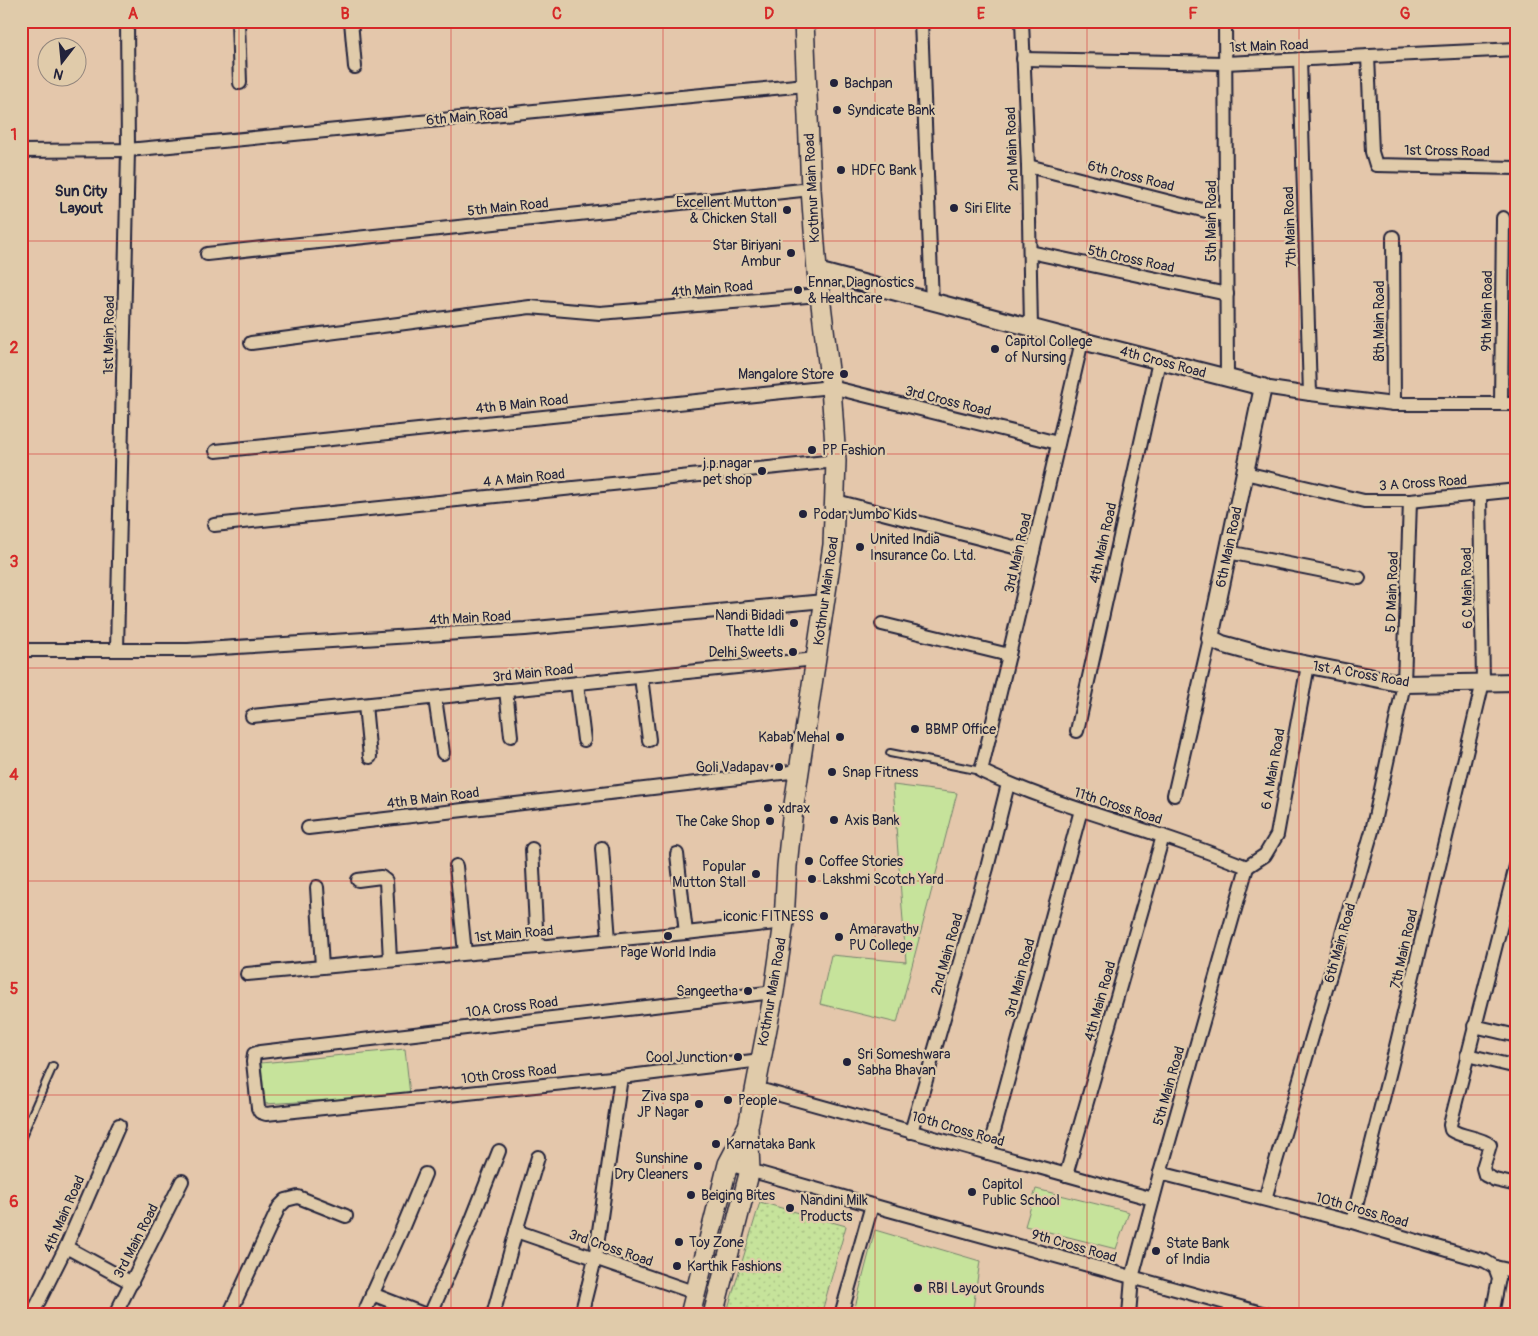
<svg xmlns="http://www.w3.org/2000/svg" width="1538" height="1336" font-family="Pangolin,sans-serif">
  <defs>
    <pattern id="grass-dots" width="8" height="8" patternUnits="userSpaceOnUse" patternTransform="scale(1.25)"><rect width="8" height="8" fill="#c6e39b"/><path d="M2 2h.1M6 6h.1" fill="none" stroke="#aac286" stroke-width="1.8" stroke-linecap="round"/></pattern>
  </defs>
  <rect width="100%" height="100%" fill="#e4c7ab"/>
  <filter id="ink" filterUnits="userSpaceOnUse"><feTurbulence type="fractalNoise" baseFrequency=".02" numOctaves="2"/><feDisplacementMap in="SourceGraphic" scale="10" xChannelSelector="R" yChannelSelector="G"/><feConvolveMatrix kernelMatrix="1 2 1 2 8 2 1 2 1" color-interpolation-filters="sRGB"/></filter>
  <g filter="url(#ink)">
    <path fill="url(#grass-dots)" stroke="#74826b" d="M 760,1202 L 846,1226 L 821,1315 L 726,1315 Z"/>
    <g fill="#c6e39b" stroke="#74826b">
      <path d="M 893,785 L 957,793 L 897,1023 L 820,1004 L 831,955 L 906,962 Z"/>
      <path d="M 405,1049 L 410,1095 L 265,1104 L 261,1063 Z"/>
      <path d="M 1036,1189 L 1129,1212 L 1116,1249 L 1025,1226 Z"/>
      <path d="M 875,1230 L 980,1261 L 972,1315 L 853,1315 Z"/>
    </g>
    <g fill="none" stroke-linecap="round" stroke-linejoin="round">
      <defs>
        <g id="service">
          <path d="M 890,753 L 981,771"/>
          <path d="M 21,1139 L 53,1066"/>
        </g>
        <g id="minor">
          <path d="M 238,21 L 240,83"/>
          <path d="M 351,21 L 355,67"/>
          <path d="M 921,21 L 932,302"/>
          <path d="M 1022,21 L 1028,166 L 1031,328"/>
          <path d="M 1225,21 L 1227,379"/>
          <path d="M 1368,56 L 1372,152 L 1376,165 L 1517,168"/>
          <path d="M 1023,59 L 1225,63 L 1517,49"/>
          <path d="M 1300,59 L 1310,394"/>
          <path d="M 21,151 L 128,150 L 806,85"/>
          <path d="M 1028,166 L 1226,216"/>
          <path d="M 1393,237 L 1394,404"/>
          <path d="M 1030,252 L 1227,294"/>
          <path d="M 207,254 L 811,189"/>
          <path d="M 1082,341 L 1009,655 L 981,771 C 1036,797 1095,814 1153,833 C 1185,843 1216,855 1247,867"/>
          <path d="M 251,343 L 530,307 L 600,313 L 819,295"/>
          <path d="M 1263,387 L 1310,394 L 1394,404 L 1517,404"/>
          <path d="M 1501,403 L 1503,218"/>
          <path d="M 216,451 L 831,387 L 1058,443"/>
          <path d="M 1245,473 L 1364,501 L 1410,501 L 1517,490"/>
          <path d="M 836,501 L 1033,552"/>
          <path d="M 214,525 L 836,461"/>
          <path d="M 1228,552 L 1359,578"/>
          <path d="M 882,624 L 1009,655"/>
          <path d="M 21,650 L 188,650 L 525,629 L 824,601"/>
          <path d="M 117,650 L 128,150 L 127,21"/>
          <path d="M 641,677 L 649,740"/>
          <path d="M 577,683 L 584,740"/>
          <path d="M 506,690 L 511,736"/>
          <path d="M 435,698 L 443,753"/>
          <path d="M 365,705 L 370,757"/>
          <path d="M 252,716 L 816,659"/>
          <path d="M 1077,731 L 1159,361"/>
          <path d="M 1174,795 L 1210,638"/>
          <path d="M 308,828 L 799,771"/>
          <path d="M 602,848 L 609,940"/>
          <path d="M 532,849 L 537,947"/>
          <path d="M 677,854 L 686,933"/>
          <path d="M 1517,862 L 1450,1125 L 1451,1130 C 1463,1138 1478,1136 1490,1145 L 1483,1168 L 1485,1175 L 1495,1180 L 1517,1185"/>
          <path d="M 456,866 L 465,953"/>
          <path d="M 1247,867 L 1265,855 L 1277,835 L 1308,665"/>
          <path d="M 358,880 L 381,877 L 386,881 L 390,960"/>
          <path d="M 317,887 L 322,967"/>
          <path d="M 247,974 L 686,933 L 784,922"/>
          <path d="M 1474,1026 L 1517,1036"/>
          <path d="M 1467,1055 L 1517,1067"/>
          <path d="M 761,1060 L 621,1077 L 266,1114 L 260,1112 L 258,1108 L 253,1062 L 254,1054 L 260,1052 L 774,992"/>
          <path d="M 755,1088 L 1153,1199"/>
          <path d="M 911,1132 L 987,868 L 1008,784"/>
          <path d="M 988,1153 L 1081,810"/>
          <path d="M 728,1164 L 889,1210 L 1269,1315"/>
          <path d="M 1160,1173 L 1352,1222 L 1485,1261 L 1495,1267 L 1517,1272"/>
          <path d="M 1066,1175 L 1163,836"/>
          <path d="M 1265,1199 L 1372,831 L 1404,684 L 1410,501"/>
          <path d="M 1352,1222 L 1394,1055 L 1483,682 L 1480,494"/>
          <path d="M 516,1231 L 696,1293"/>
          <path d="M 66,1247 L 132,1283"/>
          <path d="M 372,1294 L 426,1315"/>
          <path d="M 32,1315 L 66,1247 L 119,1125"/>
          <path d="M 115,1315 L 182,1181"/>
          <path d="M 229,1315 L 279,1207 L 286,1200 L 298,1197 L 346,1216"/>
          <path d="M 363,1315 L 402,1229 L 425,1174"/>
          <path d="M 430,1315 L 469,1227 L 499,1151"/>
          <path d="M 493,1315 L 516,1231 L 538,1157"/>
          <path d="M 581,1315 L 595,1259 L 621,1077"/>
          <path d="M 841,1315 L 872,1205"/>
          <path d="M 1129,1315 L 1132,1278 L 1160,1173 L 1247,867"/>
          <path d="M 1492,1315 L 1499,1278 L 1495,1267"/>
        </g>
        <path id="tertiary" d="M 817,271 L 1082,341 L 1263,387 L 1210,638 L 1222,644 L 1269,657 L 1404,684 L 1517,682"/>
        <g id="secondary">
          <path d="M 690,1315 L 728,1164 L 747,1128"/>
          <path d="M 713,1315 L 750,1170 L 748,1127 L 774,992 L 784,922 L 787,866 L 792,818 L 833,545 L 836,461 L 831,387 L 817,271 L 811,189 L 804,21"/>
        </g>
      </defs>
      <use href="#service" stroke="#22223b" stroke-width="10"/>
      <use href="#minor" stroke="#22223b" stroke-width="16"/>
      <use href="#tertiary" stroke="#22223b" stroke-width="20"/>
      <use href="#secondary" stroke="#22223b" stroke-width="22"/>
      <use href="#service" stroke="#e0cbaa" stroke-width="6"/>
      <use href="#minor" stroke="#e0cbaa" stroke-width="12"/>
      <use href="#tertiary" stroke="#e0cbaa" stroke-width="16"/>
      <use href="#secondary" stroke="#e0cbaa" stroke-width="19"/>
    </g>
  </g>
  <path fill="none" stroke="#d62828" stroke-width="1" stroke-opacity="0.55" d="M 239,21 L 239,1315M 451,21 L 451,1315M 663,21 L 663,1315M 875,21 L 875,1315M 1087,21 L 1087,1315M 1299,21 L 1299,1315M 21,241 L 1517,241M 21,454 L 1517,454M 21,668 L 1517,668M 21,881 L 1517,881M 21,1095 L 1517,1095"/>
  <g fill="#22223b" stroke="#e0cbaa" stroke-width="2">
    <circle cx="834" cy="83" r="5"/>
    <circle cx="837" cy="110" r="5"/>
    <circle cx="841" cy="170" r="5"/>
    <circle cx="954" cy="208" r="5"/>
    <circle cx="787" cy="210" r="5"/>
    <circle cx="791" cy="253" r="5"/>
    <circle cx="798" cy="290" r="5"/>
    <circle cx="995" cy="349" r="5"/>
    <circle cx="844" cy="374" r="5"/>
    <circle cx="812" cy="450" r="5"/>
    <circle cx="762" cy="471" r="5"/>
    <circle cx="803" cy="514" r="5"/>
    <circle cx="860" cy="547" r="5"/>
    <circle cx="794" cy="623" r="5"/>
    <circle cx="793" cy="652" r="5"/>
    <circle cx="915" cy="729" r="5"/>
    <circle cx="840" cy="737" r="5"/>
    <circle cx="779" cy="767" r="5"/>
    <circle cx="832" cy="772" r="5"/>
    <circle cx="768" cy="808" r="5"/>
    <circle cx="834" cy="820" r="5"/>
    <circle cx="770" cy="821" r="5"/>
    <circle cx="809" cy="861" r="5"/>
    <circle cx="756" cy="874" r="5"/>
    <circle cx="812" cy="879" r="5"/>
    <circle cx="824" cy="916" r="5"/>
    <circle cx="668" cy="936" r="5"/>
    <circle cx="839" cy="937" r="5"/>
    <circle cx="748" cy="991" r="5"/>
    <circle cx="738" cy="1057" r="5"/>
    <circle cx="847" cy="1062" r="5"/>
    <circle cx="728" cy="1100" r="5"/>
    <circle cx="699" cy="1104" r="5"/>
    <circle cx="716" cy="1144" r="5"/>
    <circle cx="698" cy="1166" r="5"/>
    <circle cx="972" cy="1192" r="5"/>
    <circle cx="691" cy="1195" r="5"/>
    <circle cx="790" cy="1208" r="5"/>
    <circle cx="679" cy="1242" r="5"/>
    <circle cx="1156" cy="1251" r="5"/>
    <circle cx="677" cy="1266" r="5"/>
    <circle cx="918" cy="1288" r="5"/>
  </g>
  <g text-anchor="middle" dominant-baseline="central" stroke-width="4.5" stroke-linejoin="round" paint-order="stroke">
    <g font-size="14" fill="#22223b" stroke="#e0cbaa">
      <text transform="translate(1269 46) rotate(-2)">1st Main Road</text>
      <text transform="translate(467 117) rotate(-5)">6th Main Road</text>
      <text transform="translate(1012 149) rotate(-92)">2nd Main Road</text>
      <text transform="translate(1447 151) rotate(1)">1st Cross Road</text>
      <text transform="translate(1131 176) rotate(14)">6th Cross Road</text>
      <text transform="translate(812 188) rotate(-93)">Kothnur Main Road</text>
      <text transform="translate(508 207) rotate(-6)">5th Main Road</text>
      <text transform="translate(1211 221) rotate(-90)">5th Main Road</text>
      <text transform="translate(1290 227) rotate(-92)">7th Main Road</text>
      <text transform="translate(1131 259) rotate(12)">5th Cross Road</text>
      <text transform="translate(712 289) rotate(-5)">4th Main Road</text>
      <text transform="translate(1487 311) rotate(-89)">9th Main Road</text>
      <text transform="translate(1379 321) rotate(-90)">8th Main Road</text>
      <text transform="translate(109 335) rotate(-89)">1st Main Road</text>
      <text transform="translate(1163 362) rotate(15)">4th Cross Road</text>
      <text transform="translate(948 401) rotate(14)">3rd Cross Road</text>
      <text transform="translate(522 404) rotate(-6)">4th B Main Road</text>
      <text transform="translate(524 478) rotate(-6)">4 A Main Road</text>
      <text transform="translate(1423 483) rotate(-4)">3 A Cross Road</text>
      <text transform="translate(1103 543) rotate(-77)">4th Main Road</text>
      <text transform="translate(1229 547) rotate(-78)">6th Main Road</text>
      <text transform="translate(1018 553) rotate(-77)">3rd Main Road</text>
      <text transform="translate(1467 588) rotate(-91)">6 C Main Road</text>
      <text transform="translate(826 591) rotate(-82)">Kothnur Main Road</text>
      <text transform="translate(1392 592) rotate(-88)">5 D Main Road</text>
      <text transform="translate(470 618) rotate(-3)">4th Main Road</text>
      <text transform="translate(533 673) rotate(-6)">3rd Main Road</text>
      <text transform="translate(1361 674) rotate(10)">1st A Cross Road</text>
      <text transform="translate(1273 769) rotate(-80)">6 A Main Road</text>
      <text transform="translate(433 798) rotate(-7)">4th B Main Road</text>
      <text transform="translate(1118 806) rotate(18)">11th Cross Road</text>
      <text transform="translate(514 934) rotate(-5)">1st Main Road</text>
      <text transform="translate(1340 943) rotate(-74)">6th Main Road</text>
      <text transform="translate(1404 949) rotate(-77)">7th Main Road</text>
      <text transform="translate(947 954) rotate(-74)">2nd Main Road</text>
      <text transform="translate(1020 978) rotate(-75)">3rd Main Road</text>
      <text transform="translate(772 992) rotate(-80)">Kothnur Main Road</text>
      <text transform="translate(1100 1001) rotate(-74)">4th Main Road</text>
      <text transform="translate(512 1007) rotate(-7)">10A Cross Road</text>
      <text transform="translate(509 1074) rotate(-6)">10th Cross Road</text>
      <text transform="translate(1169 1086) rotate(-74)">5th Main Road</text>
      <text transform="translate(958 1129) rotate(16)">10th Cross Road</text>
      <text transform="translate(1362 1210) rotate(16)">10th Cross Road</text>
      <text transform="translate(64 1214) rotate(-66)">4th Main Road</text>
      <text transform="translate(136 1241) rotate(-63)">3rd Main Road</text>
      <text transform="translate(1074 1246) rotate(16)">9th Cross Road</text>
      <text transform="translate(611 1248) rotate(19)">3rd Cross Road</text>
    </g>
    <g font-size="14" fill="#22223b" stroke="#e0cbaa" text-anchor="start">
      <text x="844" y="83">Bachpan</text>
      <text x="847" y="110">Syndicate Bank</text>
      <text x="851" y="170">HDFC Bank</text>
      <text x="777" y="202" text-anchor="end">Excellent Mutton<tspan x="777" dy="16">&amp; Chicken Stall</tspan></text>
      <text x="964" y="208">Siri Elite</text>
      <text x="781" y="245" text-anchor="end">Star Biriyani<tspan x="781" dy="16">Ambur</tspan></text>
      <text x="808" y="282">Ennar Diagnostics<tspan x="808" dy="16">&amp; Healthcare</tspan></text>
      <text x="1005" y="341">Capitol College<tspan x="1005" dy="16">of Nursing</tspan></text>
      <text x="834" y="374" text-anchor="end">Mangalore Store</text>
      <text x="822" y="450">PP Fashion</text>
      <text x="752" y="463" text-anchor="end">j.p.nagar<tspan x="752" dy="16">pet shop</tspan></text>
      <text x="813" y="514">Podar Jumbo Kids</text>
      <text x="870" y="539">United India<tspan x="870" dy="16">Insurance Co. Ltd.</tspan></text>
      <text x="784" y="615" text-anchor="end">Nandi Bidadi<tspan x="784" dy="16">Thatte Idli</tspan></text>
      <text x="783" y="652" text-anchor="end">Delhi Sweets</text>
      <text x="925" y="729">BBMP Office</text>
      <text x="830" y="737" text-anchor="end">Kabab Mehal</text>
      <text x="769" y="767" text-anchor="end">Goli Vadapav</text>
      <text x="842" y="772">Snap Fitness</text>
      <text x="778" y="808">xdrax</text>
      <text x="844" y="820">Axis Bank</text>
      <text x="760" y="821" text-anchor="end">The Cake Shop</text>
      <text x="819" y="861">Coffee Stories</text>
      <text x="746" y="866" text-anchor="end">Popular<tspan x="746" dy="16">Mutton Stall</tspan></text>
      <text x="822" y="879">Lakshmi Scotch Yard</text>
      <text x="814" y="916" text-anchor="end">iconic FITNESS</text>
      <text x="849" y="929">Amaravathy<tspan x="849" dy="16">PU College</tspan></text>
      <text x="668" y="952" text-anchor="middle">Page World India</text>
      <text x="738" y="991" text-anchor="end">Sangeetha</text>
      <text x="857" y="1054">Sri Someshwara<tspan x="857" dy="16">Sabha Bhavan</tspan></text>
      <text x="728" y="1057" text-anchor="end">Cool Junction</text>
      <text x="689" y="1096" text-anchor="end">Ziva spa<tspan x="689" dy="16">JP Nagar</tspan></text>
      <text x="738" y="1100">People</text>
      <text x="726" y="1144">Karnataka Bank</text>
      <text x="688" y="1158" text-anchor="end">Sunshine<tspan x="688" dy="16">Dry Cleaners</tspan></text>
      <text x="982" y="1184">Capitol<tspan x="982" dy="16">Public School</tspan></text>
      <text x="701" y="1195">Beiging Bites</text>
      <text x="800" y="1200">Nandini Milk<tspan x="800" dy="16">Products</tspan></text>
      <text x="689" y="1242">Toy Zone</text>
      <text x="1166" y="1243">State Bank<tspan x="1166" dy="16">of India</tspan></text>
      <text x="687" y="1266">Karthik Fashions</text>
      <text x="928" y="1288">RBI Layout Grounds</text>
    </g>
    <g font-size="15" font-weight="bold" fill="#22223b" stroke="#e0cbaa">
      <text x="81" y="191">Sun City<tspan x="81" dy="17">Layout</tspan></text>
    </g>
  </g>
  <rect width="1538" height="1336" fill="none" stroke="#e0cbaa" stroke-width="55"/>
  <g transform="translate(62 62) rotate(196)"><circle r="24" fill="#e0cbaa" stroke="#94877e"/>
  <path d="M0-4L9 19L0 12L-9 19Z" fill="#22223b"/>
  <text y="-8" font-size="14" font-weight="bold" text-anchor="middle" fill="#22223b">N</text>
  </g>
  <rect x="28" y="28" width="1482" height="1280" fill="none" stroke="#d62828" stroke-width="2"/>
  <g font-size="16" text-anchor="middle" font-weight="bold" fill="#d62828">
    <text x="133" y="19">A</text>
    <text x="345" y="19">B</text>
    <text x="557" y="19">C</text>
    <text x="769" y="19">D</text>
    <text x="981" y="19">E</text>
    <text x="1193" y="19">F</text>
    <text x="1405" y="19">G</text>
    <text x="14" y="140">1</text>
    <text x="14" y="353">2</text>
    <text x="14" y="567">3</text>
    <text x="14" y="780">4</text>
    <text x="14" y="994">5</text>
    <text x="14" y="1207">6</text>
  </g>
</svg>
